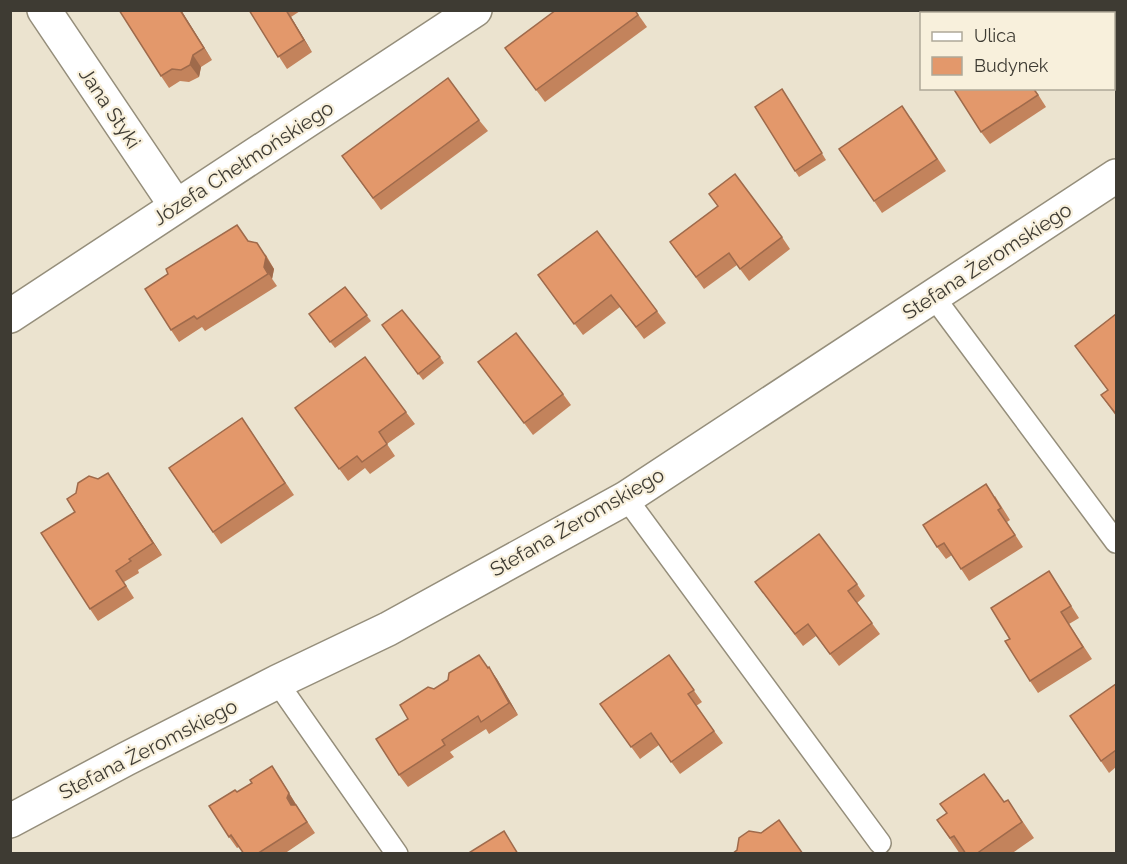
<svg xmlns="http://www.w3.org/2000/svg" width="1127" height="864" font-family="Raleway,sans-serif">
  <rect width="100%" height="100%" fill="#ebe3cf"/>
  <g fill="none" stroke-linecap="round" stroke-linejoin="round">
    <defs>
      <g id="lane">
        <path d="M 933,296 L 1116,542"/>
        <path d="M 626,498 L 880,843"/>
        <path d="M 277,682 L 397,854"/>
      </g>
      <g id="street">
        <path d="M 44,10 L 176,206"/>
        <path d="M 10,316 L 475,10"/>
        <path d="M 10,821 L 126,759 L 277,682 L 388,629 L 626,498 L 1116,176"/>
      </g>
    </defs>
    <use href="#lane" stroke="#958e7b" stroke-width="24"/>
    <use href="#street" stroke="#958e7b" stroke-width="36"/>
    <use href="#lane" stroke="#fff" stroke-width="21"/>
    <use href="#street" stroke="#fff" stroke-width="33"/>
  </g>
  <g fill="#c3835c">
    <path d="M 181,10 L 212,60 L 201,67 L 199,77 L 189,82 L 180,81 L 169,88 L 161,76 Z"/>
    <path d="M 249,10 L 312,10 L 310,12 L 300,11 L 291,17 L 312,52 L 287,69 Z"/>
    <path d="M 635,10 L 647,27 L 545,102 L 505,48 Z"/>
    <path d="M 1034,88 L 1046,107 L 990,144 L 981,132 Z"/>
    <path d="M 786,95 L 826,160 L 799,177 L 795,171 Z"/>
    <path d="M 911,118 L 946,171 L 882,213 L 874,201 Z"/>
    <path d="M 479,120 L 488,131 L 381,210 L 342,156 Z"/>
    <path d="M 597,231 L 666,323 L 644,339 L 620,307 L 583,335 L 538,275 Z"/>
    <path d="M 782,237 L 790,249 L 749,281 L 737,265 L 704,289 L 670,242 Z"/>
    <path d="M 248,241 L 266,255 L 274,269 L 272,279 L 277,286 L 205,331 L 202,327 L 179,342 L 171,330 Z"/>
    <path d="M 345,287 L 371,321 L 335,348 L 309,314 Z"/>
    <path d="M 1116,314 L 1116,416 L 1101,395 L 1108,390 L 1075,346 Z"/>
    <path d="M 382,325 L 440,357 L 444,363 L 423,380 Z"/>
    <path d="M 478,362 L 563,394 L 571,405 L 533,435 Z"/>
    <path d="M 295,408 L 406,412 L 415,424 L 387,444 L 395,456 L 370,474 L 365,468 L 348,481 Z"/>
    <path d="M 242,418 L 294,495 L 221,544 L 169,468 Z"/>
    <path d="M 108,473 L 162,555 L 138,570 L 139,573 L 124,582 L 134,598 L 98,621 L 90,609 L 75,512 L 98,479 Z"/>
    <path d="M 995,496 L 1010,520 L 1007,522 L 1023,547 L 969,581 L 952,555 L 946,559 L 937,547 Z"/>
    <path d="M 1049,571 L 1079,618 L 1069,624 L 1092,659 L 1038,693 L 1030,681 Z"/>
    <path d="M 755,582 L 857,584 L 865,596 L 857,603 L 880,634 L 839,666 L 816,636 L 803,646 Z"/>
    <path d="M 669,655 L 702,702 L 696,706 L 723,743 L 680,774 L 659,745 L 640,759 L 600,704 Z"/>
    <path d="M 488,668 L 497,679 L 518,715 L 489,734 L 486,729 L 450,752 L 454,757 L 408,787 L 399,775 L 408,719 L 434,689 Z"/>
    <path d="M 1116,684 L 1116,767 L 1109,773 L 1070,716 Z"/>
    <path d="M 280,778 L 297,806 L 315,833 L 284,854 L 244,854 L 239,847 L 237,848 L 229,837 L 237,792 Z"/>
    <path d="M 1004,802 L 1019,816 L 1034,838 L 1011,854 L 966,854 L 965,852 L 960,854 L 937,820 Z"/>
  </g>
  <g fill="#9f6a4b">
    <path d="M 180,10 L 181,10 L 212,60 L 204,48 Z"/>
    <path d="M 286,10 L 291,17 L 312,52 L 304,40 Z"/>
    <path d="M 193,55 L 201,67 L 199,77 L 190,65 Z"/>
    <path d="M 257,243 L 274,269 L 272,279 L 277,286 L 264,267 Z"/>
    <path d="M 108,473 L 116,485 L 162,555 L 153,543 Z"/>
    <path d="M 489,667 L 497,679 L 518,715 L 509,703 Z"/>
    <path d="M 272,766 L 297,806 L 315,833 L 297,806 L 291,805 Z"/>
  </g>
  <g fill="#e3986b" stroke="#9f6a4b" stroke-width="1.5">
    <path d="M 119,10 L 180,10 L 204,48 L 193,55 L 190,65 L 181,70 L 172,69 L 161,76 Z"/>
    <path d="M 249,10 L 286,10 L 304,40 L 278,57 Z"/>
    <path d="M 556,10 L 635,10 L 638,15 L 536,90 L 505,48 Z"/>
    <path d="M 448,78 L 479,120 L 373,198 L 342,156 Z"/>
    <path d="M 953,88 L 1033,88 L 1038,95 L 981,132 Z"/>
    <path d="M 782,89 L 822,153 L 795,171 L 755,107 Z"/>
    <path d="M 902,106 L 937,159 L 874,201 L 839,149 Z"/>
    <path d="M 735,174 L 782,237 L 740,269 L 729,253 L 696,277 L 670,242 L 718,206 L 709,194 Z"/>
    <path d="M 237,225 L 248,241 L 257,243 L 266,257 L 264,267 L 268,274 L 197,319 L 194,316 L 171,330 L 145,289 L 168,274 L 166,269 Z"/>
    <path d="M 597,231 L 657,311 L 636,327 L 611,295 L 574,324 L 538,275 Z"/>
    <path d="M 345,287 L 367,315 L 330,342 L 309,314 Z"/>
    <path d="M 402,310 L 440,357 L 418,374 L 382,325 Z"/>
    <path d="M 1116,314 L 1116,414 L 1101,395 L 1108,390 L 1075,346 Z"/>
    <path d="M 516,333 L 563,394 L 524,423 L 478,362 Z"/>
    <path d="M 365,357 L 406,412 L 379,432 L 387,444 L 362,462 L 357,456 L 339,469 L 295,408 Z"/>
    <path d="M 242,418 L 285,483 L 213,532 L 169,468 Z"/>
    <path d="M 108,473 L 153,543 L 129,559 L 131,561 L 116,571 L 126,586 L 90,609 L 41,533 L 75,512 L 67,499 L 76,493 L 78,483 L 89,476 L 98,479 Z"/>
    <path d="M 986,484 L 1001,508 L 998,510 L 1015,535 L 961,569 L 944,543 L 937,547 L 923,525 Z"/>
    <path d="M 819,534 L 857,584 L 848,591 L 872,623 L 830,654 L 808,624 L 795,634 L 755,582 Z"/>
    <path d="M 1049,571 L 1071,606 L 1061,612 L 1083,647 L 1030,681 L 1005,641 L 1010,639 L 991,608 Z"/>
    <path d="M 479,655 L 488,668 L 489,667 L 509,703 L 481,722 L 478,716 L 442,740 L 445,745 L 399,775 L 376,739 L 408,719 L 400,705 L 428,687 L 434,689 L 448,680 L 449,673 Z"/>
    <path d="M 669,655 L 694,690 L 688,694 L 714,731 L 671,762 L 651,733 L 631,747 L 600,704 Z"/>
    <path d="M 1116,684 L 1116,750 L 1101,761 L 1070,716 Z"/>
    <path d="M 272,766 L 289,793 L 287,798 L 291,805 L 296,805 L 307,822 L 257,854 L 244,854 L 231,835 L 229,837 L 209,806 L 235,790 L 237,792 L 252,783 L 250,780 Z"/>
    <path d="M 984,774 L 1004,802 L 1008,800 L 1022,822 L 976,854 L 966,854 L 954,836 L 950,838 L 937,820 L 947,813 L 940,804 Z"/>
    <path d="M 779,820 L 803,854 L 732,854 L 737,850 L 739,838 L 749,831 L 761,833 Z"/>
    <path d="M 504,831 L 518,854 L 467,854 Z"/>
  </g>
  <g text-anchor="middle" dominant-baseline="central" stroke-width="4.5" stroke-linejoin="round" paint-order="stroke">
    <g font-size="20" fill="#3e3b33" stroke="#f8f0dc">
      <text transform="translate(110 108) rotate(56)">Jana Styki</text>
      <text transform="translate(243 163) rotate(-33)">Józefa Chełmońskiego</text>
      <text transform="translate(987 261) rotate(-33)">Stefana Żeromskiego</text>
      <text transform="translate(577 522) rotate(-30)">Stefana Żeromskiego</text>
      <text transform="translate(148 749) rotate(-27)">Stefana Żeromskiego</text>
    </g>
  </g>
  <rect width="1127" height="864" fill="none" stroke="#3e3b33" stroke-width="24"/>
  <rect x="920" y="12" width="195" height="78" fill="#f8f0dc" stroke="#aea898" stroke-width="1.5"/>
  <rect x="932" y="32" width="30" height="9" fill="#ffffff" stroke="#aea898" stroke-width="1.5"/>
  <text x="974" y="42" font-size="18" fill="#3e3b33">Ulica</text>
  <rect x="932" y="57" width="30" height="18" fill="#e3986b" stroke="#aea898" stroke-width="1.5"/>
  <text x="974" y="72" font-size="18" fill="#3e3b33">Budynek</text>
</svg>
